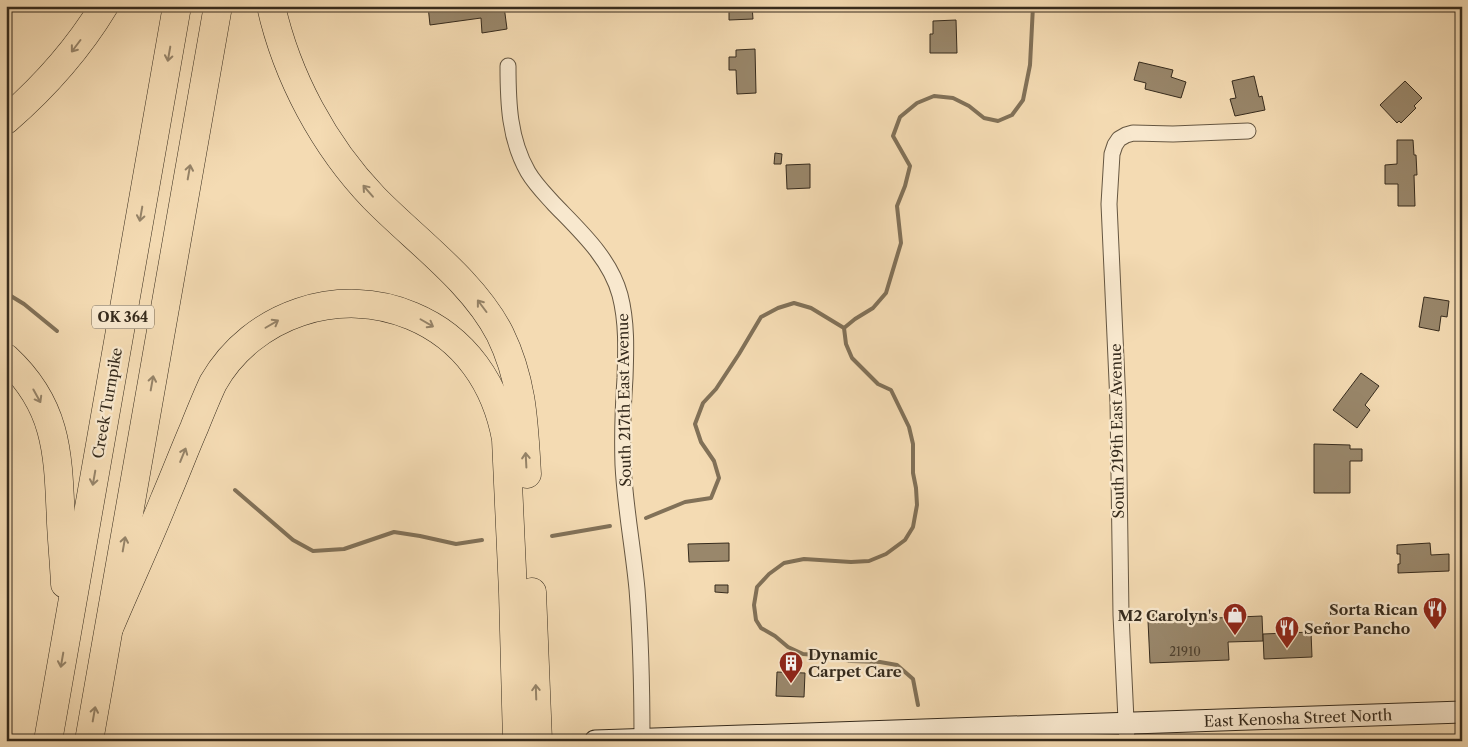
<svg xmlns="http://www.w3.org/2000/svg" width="1468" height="747" font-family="'Libre Caslon Text',serif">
  <rect width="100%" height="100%" fill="#f4dbb3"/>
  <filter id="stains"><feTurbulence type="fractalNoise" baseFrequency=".004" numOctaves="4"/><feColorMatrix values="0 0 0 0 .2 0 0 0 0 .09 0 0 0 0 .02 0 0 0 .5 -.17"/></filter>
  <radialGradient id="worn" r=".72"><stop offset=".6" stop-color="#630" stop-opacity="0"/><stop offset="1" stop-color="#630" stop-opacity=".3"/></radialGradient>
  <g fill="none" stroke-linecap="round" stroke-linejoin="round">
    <g stroke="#817158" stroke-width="4">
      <path d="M 6,293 L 24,304 L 57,331"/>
      <path d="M 844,328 L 855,319 L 873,308 L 886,293 L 901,243 L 897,206 L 905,186 L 910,166 L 893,136 L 900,117 L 917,103 L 934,96 L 953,98 L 969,106 L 984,118 L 998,121 L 1012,115 L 1023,100 L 1030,65 L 1033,6"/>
      <path d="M 235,490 L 293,540 L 313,551 L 344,549 L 394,532 L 420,536 L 456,544 L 482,540"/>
      <path d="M 646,518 L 685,502 L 711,498 L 719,478 L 714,461 L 701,442 L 695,424 L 703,403 L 716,389 L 739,354 L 761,317 L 778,308 L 794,303 L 811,308 L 844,328 L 846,344 L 852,358 L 878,384 L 891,390 L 909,427 L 913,444 L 913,473 L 916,488 L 917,505 L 913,527 L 905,540 L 886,554 L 869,561 L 851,562 L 804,559 L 784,563 L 769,574 L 757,587 L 754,605 L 756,620 L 761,628 L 775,636 L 788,647 L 803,654 L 827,656 L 851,661 L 880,662 L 897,665 L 913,679 L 918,705"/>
      <path d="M 552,536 L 610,526"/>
    </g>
  </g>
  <g fill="#99876b" stroke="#362b1d">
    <path d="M 428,6 L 504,6 L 507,29 L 482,33 L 481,18 L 430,25 Z"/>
    <path d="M 729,6 L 752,6 L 753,19 L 729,20 Z"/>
    <path d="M 956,20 L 957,53 L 930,53 L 930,34 L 933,34 L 933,21 Z"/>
    <path d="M 755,49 L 756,93 L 737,94 L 736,70 L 729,70 L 729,57 L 736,57 L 736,50 Z"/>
    <path d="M 1139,62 L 1173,70 L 1171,77 L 1186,82 L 1181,98 L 1145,89 L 1146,83 L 1134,80 Z"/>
    <path d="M 1254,76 L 1259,97 L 1262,96 L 1265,110 L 1235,116 L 1230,99 L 1236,98 L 1232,81 Z"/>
    <path d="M 1405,81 L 1422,98 L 1414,106 L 1416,108 L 1401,123 L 1399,121 L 1397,123 L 1380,105 Z"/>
    <path d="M 1397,140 L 1413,140 L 1414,155 L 1416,155 L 1417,175 L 1414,175 L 1415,206 L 1398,206 L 1398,184 L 1385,184 L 1385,165 L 1397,164 Z"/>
    <path d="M 775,153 L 782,154 L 781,164 L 774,164 Z"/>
    <path d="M 810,164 L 810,188 L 787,189 L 786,165 Z"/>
    <path d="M 1424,297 L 1449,301 L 1447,317 L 1441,316 L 1439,331 L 1419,327 Z"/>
    <path d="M 1361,373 L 1379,386 L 1365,405 L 1370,410 L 1357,428 L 1333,410 Z"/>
    <path d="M 1314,444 L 1350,445 L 1350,449 L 1362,449 L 1362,461 L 1350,461 L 1350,493 L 1314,493 Z"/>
    <path d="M 729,543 L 729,561 L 689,562 L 688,544 Z"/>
    <path d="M 1430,543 L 1431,555 L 1449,554 L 1449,571 L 1398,573 L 1398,564 L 1400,564 L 1400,554 L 1397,554 L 1397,545 Z"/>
    <path d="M 715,585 L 728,585 L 728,593 L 715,592 Z"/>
    <path d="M 1153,614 L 1170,614 L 1170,620 L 1262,616 L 1263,641 L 1228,642 L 1229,660 L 1150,663 L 1148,621 L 1153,620 Z"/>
    <path d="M 1311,632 L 1312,657 L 1264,659 L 1263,634 Z"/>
    <path d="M 777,672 L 805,673 L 804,697 L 776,696 Z"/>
  </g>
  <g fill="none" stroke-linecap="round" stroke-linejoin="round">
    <defs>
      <g id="street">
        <path d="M 508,66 C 508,102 509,139 528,172 C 535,184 545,194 554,204 C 580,231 610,258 620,295 C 627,322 626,350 625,378 C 623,407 622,435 623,465 C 625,506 633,547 637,589 C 641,639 642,689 642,740"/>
        <path d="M 1127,741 L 1121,615 L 1118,403 L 1109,204 L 1112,154 L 1115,145 L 1119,139 L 1126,135 L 1133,133 L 1173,134 L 1248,131"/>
      </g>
      <path id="secondary" d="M 595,741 L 1462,712"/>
      <g id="highway">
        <path d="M 271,6 C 287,77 324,146 374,198 C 415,240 473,281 500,334 C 523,381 524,424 527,474"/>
        <path d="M 6,120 C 44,87 78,49 104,6"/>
        <path d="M 6,358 C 59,407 58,456 61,523 C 62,543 64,563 65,584"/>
        <path d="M 532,592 L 538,741"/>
        <path d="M 110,626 C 128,583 148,541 165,498 C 175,475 184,451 194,428 C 200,413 206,398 213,383 C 252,314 340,285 412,316 C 465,338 496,384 506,439 L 513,592 L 517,741"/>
        <path d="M 48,741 L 177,6"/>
        <path d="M 89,741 L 218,6"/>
      </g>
    </defs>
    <use href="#street" stroke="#665742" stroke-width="17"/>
    <use href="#secondary" stroke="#362b1d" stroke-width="23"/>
    <use href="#highway" stroke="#362b1d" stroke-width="29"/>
    <use href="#street" stroke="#f8e8ce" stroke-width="15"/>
    <use href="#secondary" stroke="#f8e8ce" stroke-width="21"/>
    <use href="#highway" stroke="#f4dbb3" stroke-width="28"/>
  </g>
  <defs><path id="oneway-shaft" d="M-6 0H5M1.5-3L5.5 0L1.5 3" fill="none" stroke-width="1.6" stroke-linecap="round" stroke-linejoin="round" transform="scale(1.25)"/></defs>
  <g stroke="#958368">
    <use href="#oneway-shaft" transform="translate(76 46) rotate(127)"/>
    <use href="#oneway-shaft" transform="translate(169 54) rotate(100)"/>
    <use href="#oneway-shaft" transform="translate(189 172) rotate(-80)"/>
    <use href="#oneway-shaft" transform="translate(368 191) rotate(-131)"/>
    <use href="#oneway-shaft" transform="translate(141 214) rotate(100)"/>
    <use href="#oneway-shaft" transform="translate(482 306) rotate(-127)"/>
    <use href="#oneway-shaft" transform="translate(427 323) rotate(30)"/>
    <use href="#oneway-shaft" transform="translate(272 324) rotate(-30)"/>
    <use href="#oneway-shaft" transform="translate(152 383) rotate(-80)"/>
    <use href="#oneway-shaft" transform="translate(37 396) rotate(61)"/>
    <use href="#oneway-shaft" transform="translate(183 455) rotate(-68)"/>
    <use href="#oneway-shaft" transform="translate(526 460) rotate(-93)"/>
    <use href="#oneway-shaft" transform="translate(94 478) rotate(100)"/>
    <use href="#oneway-shaft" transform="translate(124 544) rotate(-80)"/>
    <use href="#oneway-shaft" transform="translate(62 660) rotate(100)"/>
    <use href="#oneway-shaft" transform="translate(536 692) rotate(-92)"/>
    <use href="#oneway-shaft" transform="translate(94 714) rotate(-80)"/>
  </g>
  <defs>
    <symbol id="restaurant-pin" viewBox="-11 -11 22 30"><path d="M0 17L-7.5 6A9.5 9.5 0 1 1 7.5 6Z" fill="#8f2418" stroke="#f8e8ce"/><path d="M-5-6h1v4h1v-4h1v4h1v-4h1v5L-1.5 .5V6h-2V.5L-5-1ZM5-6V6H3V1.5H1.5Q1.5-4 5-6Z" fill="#fff"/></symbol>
    <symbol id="shop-pin" viewBox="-11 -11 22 30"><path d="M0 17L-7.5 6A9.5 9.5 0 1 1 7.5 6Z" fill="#8f2418" stroke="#f8e8ce"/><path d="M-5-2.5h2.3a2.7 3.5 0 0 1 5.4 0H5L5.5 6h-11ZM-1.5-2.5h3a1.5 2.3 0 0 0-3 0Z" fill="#fff"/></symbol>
    <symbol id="building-pin" viewBox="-11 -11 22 30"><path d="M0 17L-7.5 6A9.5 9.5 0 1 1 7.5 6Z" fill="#8f2418" stroke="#f8e8ce"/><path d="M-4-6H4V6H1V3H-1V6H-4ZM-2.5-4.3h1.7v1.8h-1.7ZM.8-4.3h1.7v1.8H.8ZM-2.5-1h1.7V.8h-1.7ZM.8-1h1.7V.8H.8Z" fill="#fff"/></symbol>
  </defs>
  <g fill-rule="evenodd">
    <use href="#restaurant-pin" x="1421" y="595" width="28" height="38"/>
    <use href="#shop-pin" x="1221" y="601" width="28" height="38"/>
    <use href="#restaurant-pin" x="1273" y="614" width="28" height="38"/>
    <use href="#building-pin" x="777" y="649" width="28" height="38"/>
  </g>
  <g text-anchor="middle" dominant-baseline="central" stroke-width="4.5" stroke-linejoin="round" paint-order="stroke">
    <g font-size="12" fill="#4f4230">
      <text x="1185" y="651">21910</text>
    </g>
    <rect fill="#f8e8ce" stroke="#706452" stroke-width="1" x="92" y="305.5" width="62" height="23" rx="4"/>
    <g font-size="14" font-weight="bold" fill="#362b1d">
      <text x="123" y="317">OK 364</text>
    </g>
    <g font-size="15" fill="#362b1d" stroke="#f8e8ce">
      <text transform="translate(624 400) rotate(-91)">South 217th East Avenue</text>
      <text transform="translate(107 403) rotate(-80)">Creek Turnpike</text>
      <text transform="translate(1117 431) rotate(-91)">South 219th East Avenue</text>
      <text transform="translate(1298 718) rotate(-2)">East Kenosha Street North</text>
    </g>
    <g font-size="15" font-weight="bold" fill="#362b1d" stroke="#f8e8ce" text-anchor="end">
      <text x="1418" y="609">Sorta Rican</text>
      <text x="1218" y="615">M2 Carolyn's</text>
      <text x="1304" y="628" text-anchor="start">Señor Pancho</text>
      <text x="808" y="654" text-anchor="start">Dynamic<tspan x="808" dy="17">Carpet Care</tspan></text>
    </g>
  </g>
  <rect width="1468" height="747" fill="none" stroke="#f4dbb3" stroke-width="25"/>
  <rect x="8" y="8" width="1453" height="732" fill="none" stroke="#362b1d" stroke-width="2.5"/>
  <rect x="12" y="12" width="1443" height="722" fill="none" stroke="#362b1d"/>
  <rect width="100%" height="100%" filter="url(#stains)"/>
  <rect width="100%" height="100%" fill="url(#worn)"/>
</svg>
